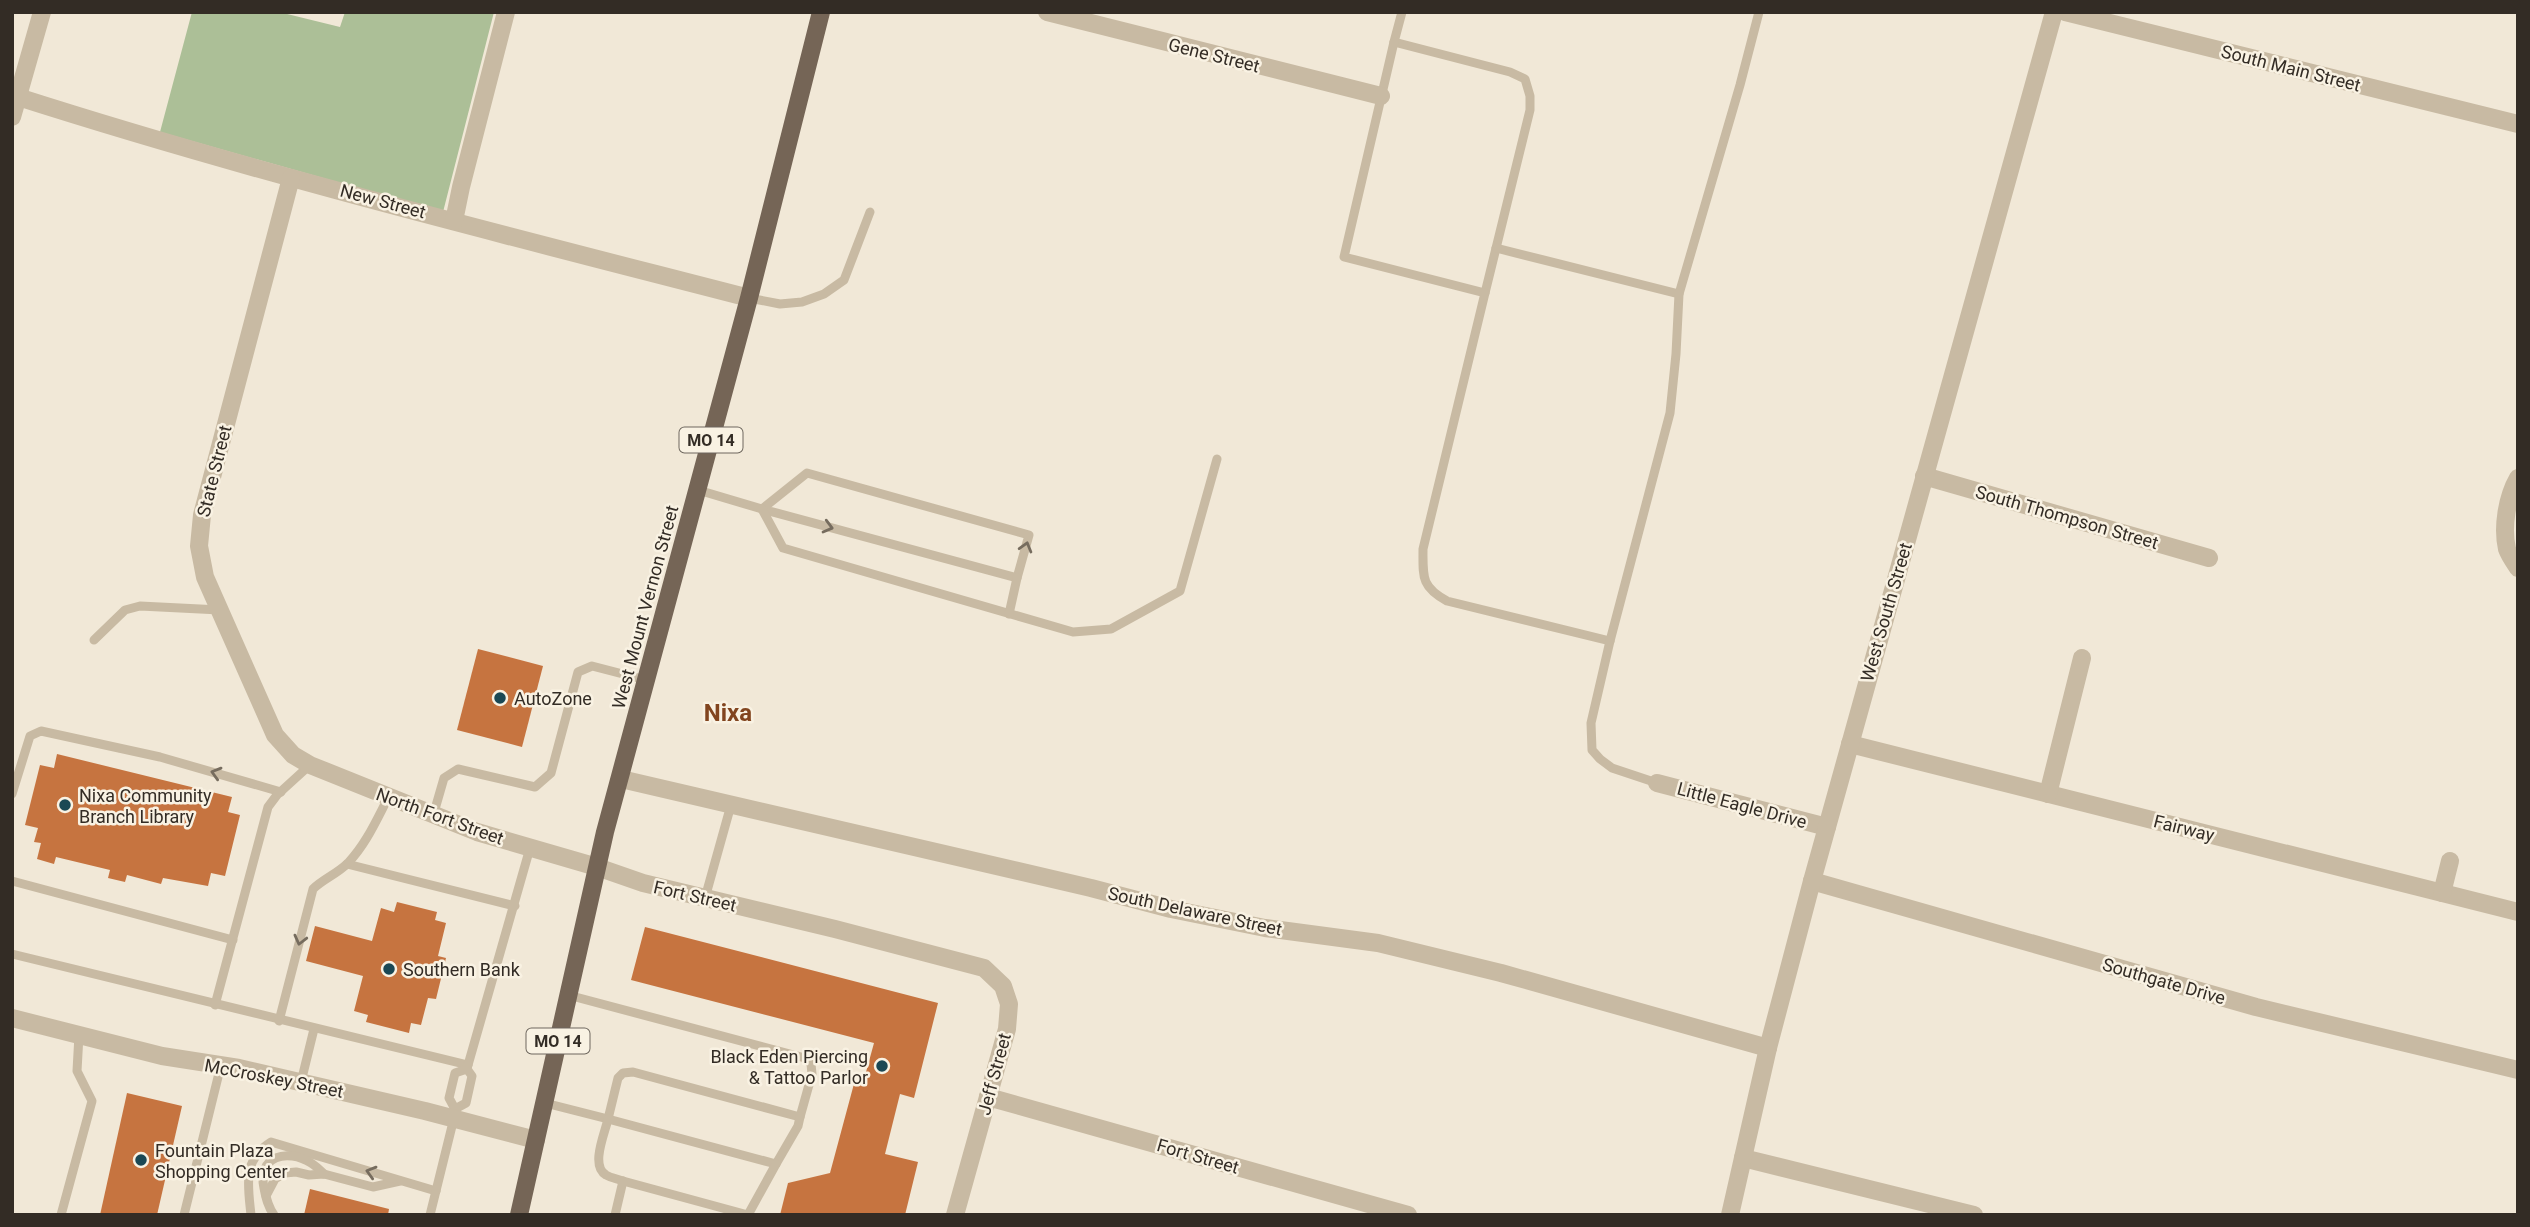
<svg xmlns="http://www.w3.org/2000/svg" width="2530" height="1227" font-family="Roboto,sans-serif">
  <rect width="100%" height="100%" fill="#f1e8d7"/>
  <path fill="#acbf97" d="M 192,12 L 279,12 L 340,27 L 345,12 L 494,12 L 443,212 L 160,132 Z"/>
  <g fill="#c67440">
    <path d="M 478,649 L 543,666 L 522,747 L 457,730 Z"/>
    <path d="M 57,754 L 232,797 L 228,812 L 240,815 L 225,876 L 211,873 L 208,886 L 163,878 L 161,884 L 127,875 L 125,882 L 108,878 L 110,870 L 56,857 L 54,864 L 37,859 L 41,843 L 34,842 L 38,828 L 25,825 L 40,765 L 54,768 Z"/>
    <path d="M 397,902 L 437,912 L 435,920 L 446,923 L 438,956 L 446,958 L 436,999 L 428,998 L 421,1025 L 411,1023 L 409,1033 L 366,1022 L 368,1015 L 354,1011 L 363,976 L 306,961 L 315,926 L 372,941 L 381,908 L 394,912 Z"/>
    <path d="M 645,927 L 938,1003 L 914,1098 L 900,1094 L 885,1154 L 918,1162 L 905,1215 L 780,1215 L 788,1183 L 830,1173 L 855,1080 L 863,1083 L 874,1043 L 631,980 Z"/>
    <path d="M 127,1093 L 182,1106 L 157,1215 L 100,1215 Z"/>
    <path d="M 310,1189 L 389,1209 L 388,1215 L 304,1215 Z"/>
  </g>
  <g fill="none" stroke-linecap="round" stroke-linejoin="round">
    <g stroke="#c8baa3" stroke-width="9">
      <path d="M 1402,12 L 1394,42 L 1510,72 L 1525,79 L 1530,96 L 1530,110 L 1485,293"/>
      <path d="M 1394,42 L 1344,257 L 1485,293 L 1423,549 C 1423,577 1421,587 1447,601 L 1610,641 L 1591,723 L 1592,750 L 1600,759 L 1612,768 L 1657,783"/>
      <path d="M 1496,248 L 1679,294"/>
      <path d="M 749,298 L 780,304 L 802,302 L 824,294 L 844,280 L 870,212"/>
      <path d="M 698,490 L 762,509 L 1017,578 L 1029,535 L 807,473 L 762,509"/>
      <path d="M 762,509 L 783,548 L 1073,632 L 1111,629 L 1180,591 L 1217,459"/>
      <path d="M 1009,614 L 1017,578"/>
      <path d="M 94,640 L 125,610 L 140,606 L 220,610"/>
      <path d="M 1610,641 L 1670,413 L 1676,354 L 1679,294 L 1740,85 L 1759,12"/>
      <path d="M 12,794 L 30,736 L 41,731 L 160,757 L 281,792"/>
      <path d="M 433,816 L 444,778 L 458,769 L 535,787 L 551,773 L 578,672 L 592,666 L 646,680"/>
      <path d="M 347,864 L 515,906"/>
      <path d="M 12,881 L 233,940"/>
      <path d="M 705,898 L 731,805"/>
      <path d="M 12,954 L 468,1065"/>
      <path d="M 215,1005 L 268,807 L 277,795 L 310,765"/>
      <path d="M 279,1021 L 313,889 C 323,879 337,874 348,863 C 366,844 376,821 388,798"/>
      <path d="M 467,1069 L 455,1073 L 449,1098 L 455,1109 L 466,1103 L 472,1076 L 467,1069 L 468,1065 L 530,848"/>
      <path d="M 301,1082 L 314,1029"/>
      <path d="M 545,1103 L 608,1119 L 618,1078 L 623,1073 L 633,1072 L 800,1117 L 812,1074 L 811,1064 L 805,1058 L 568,995"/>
      <path d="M 623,1181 C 618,1179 611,1178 606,1175 C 590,1166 605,1133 608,1119 L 776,1164 L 798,1126 L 800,1117"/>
      <path d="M 266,1196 L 275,1179 L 285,1173 L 296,1172 L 309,1175 L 324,1174 L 373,1187 L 400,1181"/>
      <path d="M 749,1213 L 776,1164"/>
      <path d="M 61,1215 L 92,1101 L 77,1071 L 79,1035"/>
      <path d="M 184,1215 L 221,1065"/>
      <path d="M 251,1215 C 248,1185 242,1160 271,1142 L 436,1191"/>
      <path d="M 274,1215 C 268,1207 266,1198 264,1188 C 257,1156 287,1148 311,1163 C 316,1166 320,1170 324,1174"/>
      <path d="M 430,1215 L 454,1118"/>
      <path d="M 615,1215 L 623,1181 L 748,1215"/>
    </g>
    <g stroke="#c8baa3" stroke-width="18">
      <path d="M 1047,12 L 1381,96"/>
      <path d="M 18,97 C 259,174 505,235 749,298"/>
      <path d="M 12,117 L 42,12"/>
      <path d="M 291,178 L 202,515 L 199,546 L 205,577 L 275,735 L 293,755 L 310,765 L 477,832 L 597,867 L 643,883 L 835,929 L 984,968 L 1003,986 L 1009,1004 L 1007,1029 L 955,1215"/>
      <path d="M 454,221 L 461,187 L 506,12"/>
      <path d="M 1924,476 L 2209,558"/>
      <path d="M 2518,478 C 2507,497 2502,527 2507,549 C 2509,555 2514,562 2518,568"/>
      <path d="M 1850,744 L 2518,912"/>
      <path d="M 621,779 L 1091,888 L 1171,909 L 1265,928 L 1378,943 L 1501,973 L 1768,1048"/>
      <path d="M 1657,783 L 1827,827"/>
      <path d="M 2048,794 L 2082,658"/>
      <path d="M 1812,881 L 2256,1007 L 2518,1070"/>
      <path d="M 2442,893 L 2450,861"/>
      <path d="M 12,1018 L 162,1056 L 239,1068 L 425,1111 L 536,1140"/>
      <path d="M 988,1097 L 1408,1215"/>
      <path d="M 1743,1158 L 1974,1215"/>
    </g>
    <g stroke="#c8baa3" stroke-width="18">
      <path d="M 2065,12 L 2518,124"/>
      <path d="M 1730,1215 L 1768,1048 L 1812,881 L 2054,12"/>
    </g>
    <path stroke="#756556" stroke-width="18" d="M 519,1215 L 605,832 L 749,298 L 821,12"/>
  </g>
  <defs><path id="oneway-chevron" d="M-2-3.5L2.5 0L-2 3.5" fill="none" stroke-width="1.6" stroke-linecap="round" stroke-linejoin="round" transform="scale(1.75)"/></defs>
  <g stroke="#766c5e">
    <use href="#oneway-chevron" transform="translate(828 527) rotate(15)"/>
    <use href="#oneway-chevron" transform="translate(1026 547) rotate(-74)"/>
    <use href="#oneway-chevron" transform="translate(216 773) rotate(-164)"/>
    <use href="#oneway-chevron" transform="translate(300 940) rotate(104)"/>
    <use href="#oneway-chevron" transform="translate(371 1172) rotate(-164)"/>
  </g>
  <g fill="#1b4854" stroke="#f9f2e3" stroke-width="2.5">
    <circle cx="500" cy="698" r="7"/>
    <circle cx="65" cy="805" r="7"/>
    <circle cx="389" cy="969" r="7"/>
    <circle cx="882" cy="1066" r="7"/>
    <circle cx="141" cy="1160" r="7"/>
  </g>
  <g text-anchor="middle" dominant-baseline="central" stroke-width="5" stroke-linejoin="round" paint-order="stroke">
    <g fill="#f9f2e3" stroke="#6e675e" stroke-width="2">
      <rect x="679.5" y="427.5" width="63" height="25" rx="5"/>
      <rect x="526.5" y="1028.5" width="63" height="25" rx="5"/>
    </g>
    <g font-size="16" font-weight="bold" fill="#332c25">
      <text x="711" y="440">MO 14</text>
      <text x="558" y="1041">MO 14</text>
    </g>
    <g font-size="18" fill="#332c25" stroke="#f9f2e3">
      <text transform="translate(1214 55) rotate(14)">Gene Street</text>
      <text transform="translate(2291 68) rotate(14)">South Main Street</text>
      <text transform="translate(383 201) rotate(15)">New Street</text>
      <text transform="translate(214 471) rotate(-76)">State Street</text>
      <text transform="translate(2067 517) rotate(16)">South Thompson Street</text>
      <text transform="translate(645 607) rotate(-75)">West Mount Vernon Street</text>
      <text transform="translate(1886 612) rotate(-74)">West South Street</text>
      <text transform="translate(1742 805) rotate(15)">Little Eagle Drive</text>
      <text transform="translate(440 816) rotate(20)">North Fort Street</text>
      <text transform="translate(2184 828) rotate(14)">Fairway</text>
      <text transform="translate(695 896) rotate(13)">Fort Street</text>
      <text transform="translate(1195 911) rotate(12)">South Delaware Street</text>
      <text transform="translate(2164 981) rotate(16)">Southgate Drive</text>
      <text transform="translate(994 1074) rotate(-75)">Jeff Street</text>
      <text transform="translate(274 1078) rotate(11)">McCroskey Street</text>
      <text transform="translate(1198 1156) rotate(16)">Fort Street</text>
    </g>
    <g font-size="18" fill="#332c25" stroke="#f9f2e3" text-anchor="start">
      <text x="514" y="698">AutoZone</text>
      <text x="79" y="795">Nixa Community<tspan x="79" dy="21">Branch Library</tspan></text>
      <text x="403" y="969">Southern Bank</text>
      <text x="868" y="1056" text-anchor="end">Black Eden Piercing<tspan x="868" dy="21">&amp; Tattoo Parlor</tspan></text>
      <text x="155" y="1150">Fountain Plaza<tspan x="155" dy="21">Shopping Center</tspan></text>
    </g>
    <g font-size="24" font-weight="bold" fill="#82451f" stroke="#f9f2e3">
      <text x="728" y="713">Nixa</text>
    </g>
  </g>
  <rect width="2530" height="1227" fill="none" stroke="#332c25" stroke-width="28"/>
</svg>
